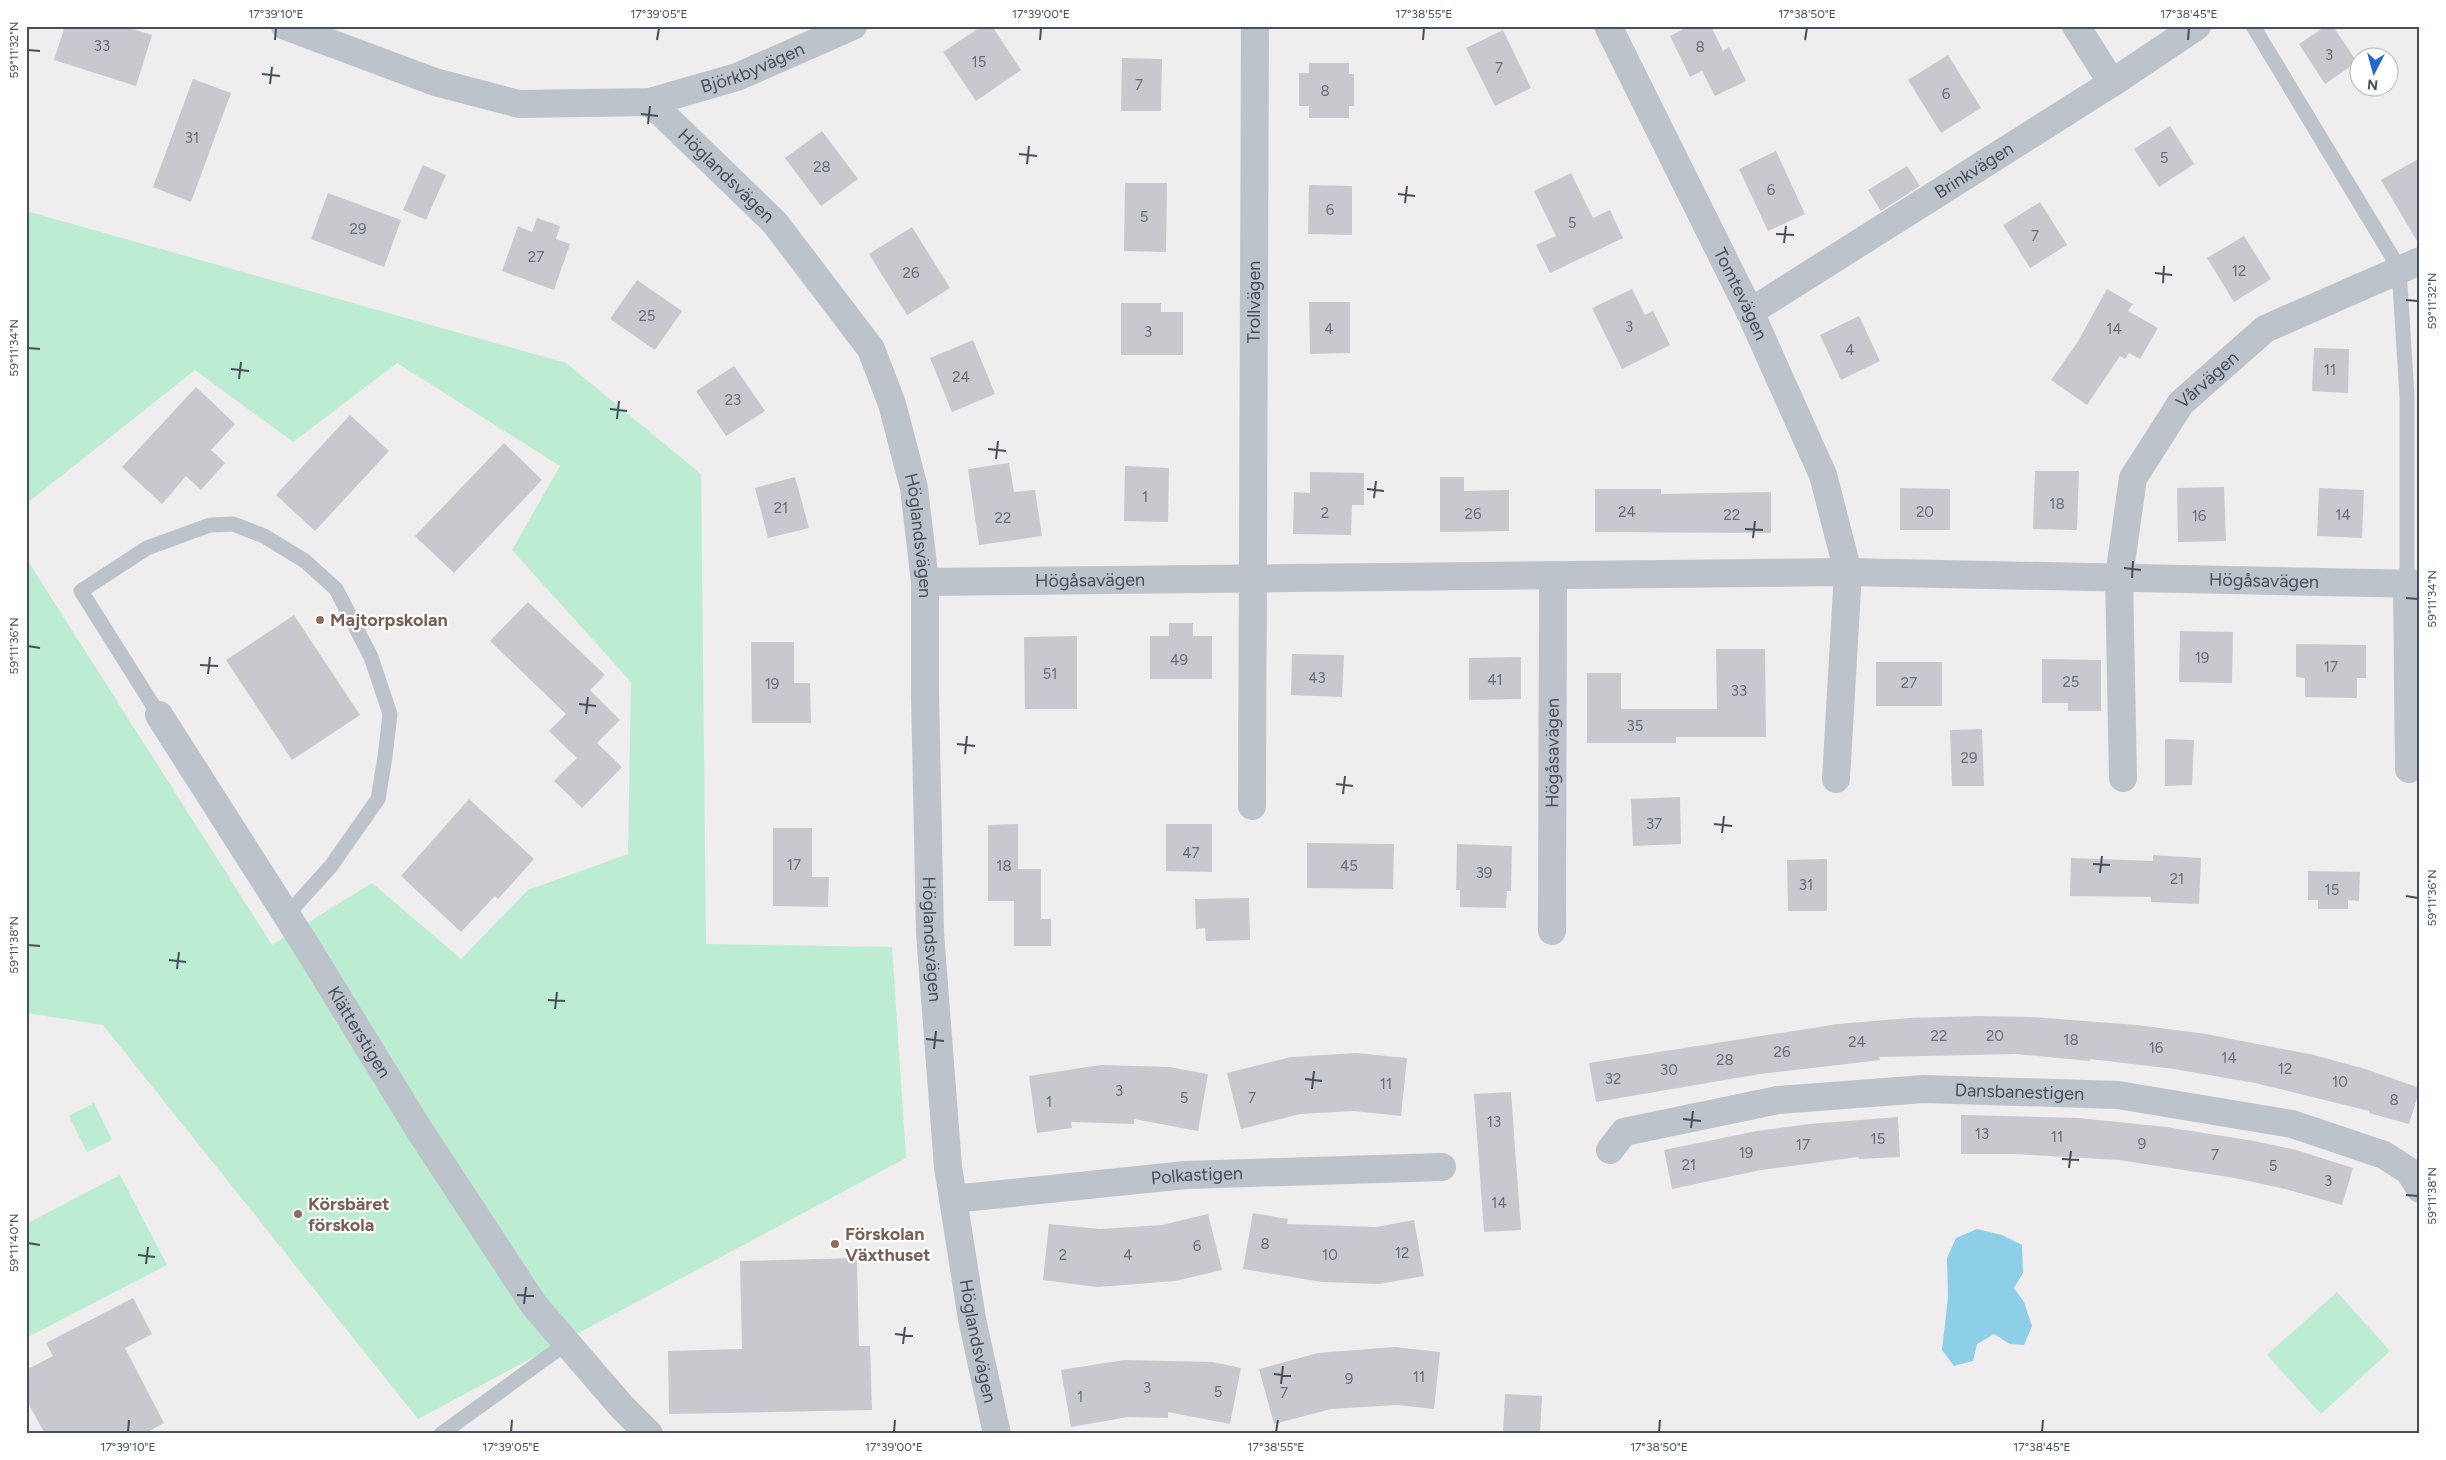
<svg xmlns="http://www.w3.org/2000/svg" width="2446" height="1460" font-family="Figtree,sans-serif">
  <rect width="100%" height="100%" fill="#efeded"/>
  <g fill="#bcecd1">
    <path d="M 26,211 L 566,363 L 701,474 L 706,944 L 892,947 L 906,1158 L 418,1419 L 103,1025 L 26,1013 L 26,558 L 272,945 L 372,883 L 461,959 L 528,890 L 628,854 L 631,682 L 512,550 L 560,466 L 397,363 L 293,442 L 195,370 L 26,504 Z"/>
    <path d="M 94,1103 L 112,1140 L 87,1152 L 69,1116 Z"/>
    <path d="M 120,1175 L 167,1265 L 26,1338 L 26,1224 Z"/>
    <path d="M 2337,1292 L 2390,1351 L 2321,1414 L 2267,1355 Z"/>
  </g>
  <path fill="#8ccfe6" d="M 1977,1229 L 2002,1235 L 2022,1245 L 2023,1273 L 2014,1288 L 2024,1302 L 2032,1326 L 2024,1345 L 2010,1344 L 1994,1334 L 1977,1344 L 1973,1361 L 1954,1366 L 1942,1350 L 1948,1298 L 1947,1258 L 1956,1238 Z"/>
  <g fill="#c7c9cf">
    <path d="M 65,26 L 123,26 L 152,35 L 136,86 L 54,60 Z"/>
    <path d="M 982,26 L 992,26 L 1021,70 L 976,101 L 943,52 Z"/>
    <path d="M 1689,26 L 1711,26 L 1723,51 L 1729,47 L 1746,81 L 1715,96 L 1702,71 L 1690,77 L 1670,36 Z"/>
    <path d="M 2326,26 L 2333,26 L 2357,62 L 2325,84 L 2299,44 Z"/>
    <path d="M 1503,30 L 1531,88 L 1495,106 L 1466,48 Z"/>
    <path d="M 1948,55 L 1981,108 L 1941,133 L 1908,80 Z"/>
    <path d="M 1122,58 L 1162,59 L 1161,111 L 1121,111 Z"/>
    <path d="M 1309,63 L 1349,63 L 1349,74 L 1354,74 L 1354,106 L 1349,106 L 1349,118 L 1309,118 L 1309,106 L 1299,106 L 1299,73 L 1309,73 Z"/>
    <path d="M 193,79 L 231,93 L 191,202 L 153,187 Z"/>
    <path d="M 2170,126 L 2194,164 L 2159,187 L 2134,149 Z"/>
    <path d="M 822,131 L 858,179 L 821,206 L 785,158 Z"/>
    <path d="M 1776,151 L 1805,214 L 1768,231 L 1739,169 Z"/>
    <path d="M 2420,158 L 2420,246 L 2381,180 Z"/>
    <path d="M 423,165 L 446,175 L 426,220 L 403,210 Z"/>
    <path d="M 1907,166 L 1920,186 L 1881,211 L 1868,190 Z"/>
    <path d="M 1571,173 L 1593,218 L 1610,210 L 1623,238 L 1550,273 L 1536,245 L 1556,236 L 1534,191 Z"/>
    <path d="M 1125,183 L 1167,183 L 1166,252 L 1124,251 Z"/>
    <path d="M 1309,185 L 1352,186 L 1352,235 L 1308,234 Z"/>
    <path d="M 328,193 L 401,220 L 384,267 L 311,239 Z"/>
    <path d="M 2040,202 L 2067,245 L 2030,268 L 2003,225 Z"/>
    <path d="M 537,218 L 560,226 L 556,239 L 570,244 L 554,290 L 502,271 L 518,226 L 532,232 Z"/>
    <path d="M 912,227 L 950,288 L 907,315 L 869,254 Z"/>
    <path d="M 2244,236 L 2271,279 L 2234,302 L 2207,258 Z"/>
    <path d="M 637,280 L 682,311 L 655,350 L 610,319 Z"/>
    <path d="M 1632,289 L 1645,315 L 1653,311 L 1670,345 L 1622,369 L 1592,308 Z"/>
    <path d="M 2107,289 L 2133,304 L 2128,311 L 2158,328 L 2140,359 L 2129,353 L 2125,359 L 2120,356 L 2087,405 L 2051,380 L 2077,343 Z"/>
    <path d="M 1309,302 L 1350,302 L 1350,353 L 1310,354 Z"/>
    <path d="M 1121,303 L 1161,303 L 1161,312 L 1183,312 L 1183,355 L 1121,355 Z"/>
    <path d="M 1859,316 L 1880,361 L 1841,380 L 1820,335 Z"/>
    <path d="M 973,340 L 995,394 L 952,412 L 930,358 Z"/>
    <path d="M 2314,348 L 2349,349 L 2348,393 L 2312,391 Z"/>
    <path d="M 734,366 L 765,411 L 726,436 L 696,391 Z"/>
    <path d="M 196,387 L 235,424 L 211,450 L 225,463 L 201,490 L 186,476 L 162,504 L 122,467 Z"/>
    <path d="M 350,415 L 389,451 L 315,531 L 276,495 Z"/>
    <path d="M 504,443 L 542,480 L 454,573 L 415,536 Z"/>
    <path d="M 1009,463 L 1014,492 L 1035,490 L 1042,536 L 979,545 L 968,469 Z"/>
    <path d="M 1125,466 L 1169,468 L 1168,522 L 1124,521 Z"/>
    <path d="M 2035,471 L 2079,471 L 2077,530 L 2033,529 Z"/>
    <path d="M 1310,472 L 1364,473 L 1364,505 L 1352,505 L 1351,535 L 1293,534 L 1294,492 L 1310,493 Z"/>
    <path d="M 795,477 L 809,528 L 768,538 L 755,488 Z"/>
    <path d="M 1440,477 L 1464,477 L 1464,491 L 1509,490 L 1509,531 L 1440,532 Z"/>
    <path d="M 2224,487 L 2226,541 L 2178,542 L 2177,488 Z"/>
    <path d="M 1900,488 L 1950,489 L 1950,530 L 1900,530 Z"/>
    <path d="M 2319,488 L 2364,490 L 2362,538 L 2317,536 Z"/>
    <path d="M 1595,489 L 1661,489 L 1661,494 L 1771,492 L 1771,533 L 1595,532 Z"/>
    <path d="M 528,602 L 605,675 L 590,690 L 620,720 L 597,743 L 622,767 L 582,808 L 554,781 L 577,758 L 549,731 L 566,714 L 490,641 Z"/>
    <path d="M 294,615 L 360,715 L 292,760 L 226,660 Z"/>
    <path d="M 1169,623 L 1193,623 L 1193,636 L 1212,636 L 1212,679 L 1150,679 L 1150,636 L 1169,636 Z"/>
    <path d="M 2180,631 L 2233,632 L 2232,683 L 2179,682 Z"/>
    <path d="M 1077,636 L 1077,709 L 1025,709 L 1024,637 Z"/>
    <path d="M 751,642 L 794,642 L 794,683 L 810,683 L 811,723 L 752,723 Z"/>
    <path d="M 2296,644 L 2366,645 L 2366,678 L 2357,678 L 2357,698 L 2305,697 L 2305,678 L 2296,677 Z"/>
    <path d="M 1716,649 L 1765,649 L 1766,737 L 1676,737 L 1676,743 L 1587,743 L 1587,673 L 1621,673 L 1621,709 L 1717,709 Z"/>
    <path d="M 1292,654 L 1344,655 L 1342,697 L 1291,695 Z"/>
    <path d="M 1521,657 L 1521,699 L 1469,700 L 1469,658 Z"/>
    <path d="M 2042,659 L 2101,660 L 2101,711 L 2068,711 L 2068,703 L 2042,703 Z"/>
    <rect x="1876" y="662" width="66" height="44"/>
    <path d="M 1982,729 L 1984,786 L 1952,786 L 1950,730 Z"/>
    <path d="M 2165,739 L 2194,740 L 2192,785 L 2165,786 Z"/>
    <path d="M 1680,797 L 1681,844 L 1633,846 L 1631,799 Z"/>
    <path d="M 469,799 L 534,859 L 498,899 L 495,896 L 461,932 L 401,876 Z"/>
    <path d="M 1018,824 L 1018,869 L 1041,869 L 1041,919 L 1051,919 L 1051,946 L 1014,946 L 1014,901 L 988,901 L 988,825 Z"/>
    <path d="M 1166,824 L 1212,824 L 1212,872 L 1166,871 Z"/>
    <path d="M 773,828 L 812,828 L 812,877 L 829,877 L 828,907 L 773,906 Z"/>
    <path d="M 1307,843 L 1394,844 L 1393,889 L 1307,888 Z"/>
    <path d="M 1457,844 L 1512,846 L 1511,891 L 1507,891 L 1506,908 L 1460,907 L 1460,890 L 1456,890 Z"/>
    <path d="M 2153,855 L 2201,858 L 2199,904 L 2151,902 L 2151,897 L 2070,896 L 2071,858 L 2153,861 Z"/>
    <path d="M 1827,859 L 1827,911 L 1788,911 L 1787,860 Z"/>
    <path d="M 2308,871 L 2360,872 L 2359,901 L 2348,900 L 2348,909 L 2318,909 L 2318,900 L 2308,900 Z"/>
    <path d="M 1249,898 L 1250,940 L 1206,941 L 1205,928 L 1196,929 L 1195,899 Z"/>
    <path d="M 1979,1016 L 2032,1017 L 2137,1025 L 2206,1034 L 2314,1055 L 2365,1069 L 2420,1088 L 2409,1124 L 2369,1113 L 2369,1111 L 2255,1083 L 2174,1069 L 2090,1059 L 2090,1061 L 2016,1054 L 1879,1057 L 1880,1060 L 1760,1074 L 1596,1102 L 1589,1063 L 1838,1024 L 1909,1018 Z"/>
    <path d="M 1356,1053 L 1407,1058 L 1401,1116 L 1354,1111 L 1300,1114 L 1241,1129 L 1227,1073 L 1291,1057 Z"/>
    <path d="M 1101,1065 L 1169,1067 L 1208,1074 L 1198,1131 L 1134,1119 L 1134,1124 L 1071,1122 L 1072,1128 L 1037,1133 L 1029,1076 Z"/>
    <path d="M 1511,1092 L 1521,1230 L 1484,1232 L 1474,1094 Z"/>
    <path d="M 1961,1115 L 2079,1118 L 2166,1127 L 2254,1141 L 2296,1150 L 2353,1168 L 2342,1205 L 2285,1189 L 2235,1178 L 2119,1160 L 2014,1154 L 1961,1154 Z"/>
    <path d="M 1898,1117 L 1900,1157 L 1859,1159 L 1858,1157 L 1761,1170 L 1672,1189 L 1664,1150 L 1757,1131 L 1810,1124 Z"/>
    <path d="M 1253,1213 L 1288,1219 L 1287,1224 L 1376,1227 L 1414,1220 L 1424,1276 L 1379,1284 L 1322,1282 L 1243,1269 Z"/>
    <path d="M 1208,1214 L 1222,1270 L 1175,1281 L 1098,1287 L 1043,1280 L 1049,1224 L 1100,1229 L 1162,1225 Z"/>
    <path d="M 857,1258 L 859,1346 L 870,1346 L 872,1410 L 669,1414 L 668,1351 L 742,1349 L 740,1261 Z"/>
    <path d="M 133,1298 L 152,1334 L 125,1348 L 164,1423 L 144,1434 L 45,1434 L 26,1399 L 26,1370 L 53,1356 L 46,1343 Z"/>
    <path d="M 1394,1347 L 1440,1352 L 1434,1409 L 1397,1405 L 1331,1409 L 1274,1424 L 1259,1369 L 1318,1353 Z"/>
    <path d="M 1124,1360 L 1212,1362 L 1241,1368 L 1230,1424 L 1168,1412 L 1168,1418 L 1128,1417 L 1071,1427 L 1061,1370 Z"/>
    <path d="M 1505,1394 L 1542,1396 L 1540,1434 L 1503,1434 Z"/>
  </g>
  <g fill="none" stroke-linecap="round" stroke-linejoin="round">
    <g stroke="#bcc3cb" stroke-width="15">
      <path d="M 2253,26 L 2399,268 L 2407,397 L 2407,584"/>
      <path d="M 159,715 L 81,591 L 147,548 L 210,525 L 233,524 L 264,536 L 305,561 L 336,589 L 371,657 L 390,714 L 385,757 L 378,799 L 331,866 L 286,916"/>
      <path d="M 441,1434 L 567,1343"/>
    </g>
    <g stroke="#bcc3cb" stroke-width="28">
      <path id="s1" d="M 285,26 L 435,82 L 519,104 L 650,102 L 737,77 L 853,26"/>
      <path id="s2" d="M 1608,26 L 1750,312 L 1823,475 L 1848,572 L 1836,779"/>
      <path d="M 2076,26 L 2112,83"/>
      <path id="s3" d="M 650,102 L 775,223 L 871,349 L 892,404 L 914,488 L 925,582 L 925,693 L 930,933 L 948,1167 L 972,1319 L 997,1434"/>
      <path id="s4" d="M 1750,312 L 2112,83 L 2197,26"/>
      <path id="s5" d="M 925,582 L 1848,572 L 2420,584"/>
      <path d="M 2407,584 L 2409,769"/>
      <path id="s6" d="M 159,715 L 305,944 L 418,1128 L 534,1305 L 622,1407 L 649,1434"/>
      <path id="s7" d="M 2123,778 L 2119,577 L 2133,478 L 2181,403 L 2265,329 L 2420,261"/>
      <path id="s8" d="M 1252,806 L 1255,26"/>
      <path id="s9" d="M 1552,931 L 1553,576"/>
      <path id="s10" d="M 1610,1150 L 1624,1132 L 1778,1100 L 1924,1089 L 2118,1095 L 2292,1124 L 2384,1155 L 2409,1171 L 2420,1189"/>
      <path id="s11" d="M 953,1199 L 1186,1175 L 1442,1167"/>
    </g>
  </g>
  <path fill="none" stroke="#464f59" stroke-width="2" d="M 275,40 L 276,28M 657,40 L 659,28M 1040,40 L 1041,28M 1423,40 L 1424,28M 1805,40 L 1807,28M 2188,40 L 2189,28M 28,50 L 40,51M 262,74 L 280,76M 270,84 L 272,67M 641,114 L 658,116M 648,124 L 650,106M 1019,154 L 1037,156M 1027,164 L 1029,146M 1398,194 L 1415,196M 1405,203 L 1407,186M 1776,234 L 1794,235M 1784,243 L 1786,226M 2155,273 L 2172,275M 2163,283 L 2164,266M 2406,300 L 2418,301M 28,348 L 40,349M 231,369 L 249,371M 239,379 L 241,362M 610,409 L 627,411M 617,419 L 619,401M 988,449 L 1006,451M 996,459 L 998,441M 1367,489 L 1384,491M 1374,498 L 1376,481M 1745,529 L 1763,530M 1753,538 L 1755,521M 2124,568 L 2141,570M 2132,578 L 2133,561M 2406,598 L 2418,599M 28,646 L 40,648M 200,665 L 218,666M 208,674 L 210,657M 579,704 L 596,706M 586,714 L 588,697M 957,744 L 975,746M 965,754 L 967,736M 1336,784 L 1353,786M 1343,794 L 1345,776M 1714,824 L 1732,826M 1722,833 L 1724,816M 2093,864 L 2110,865M 2100,873 L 2102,856M 2406,896 L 2418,898M 28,945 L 40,946M 169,960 L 186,962M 177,969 L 179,952M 548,1000 L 565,1001M 555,1009 L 557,992M 926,1039 L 944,1041M 934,1049 L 936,1031M 1305,1079 L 1322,1081M 1312,1089 L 1314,1071M 1683,1119 L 1701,1121M 1691,1128 L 1693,1111M 2062,1159 L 2079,1160M 2069,1168 L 2071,1151M 2406,1195 L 2418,1196M 28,1243 L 40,1245M 138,1255 L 155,1257M 146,1264 L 148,1247M 517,1295 L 534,1296M 524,1304 L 526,1287M 895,1334 L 913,1336M 903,1344 L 905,1327M 1274,1374 L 1291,1376M 1281,1384 L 1283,1366M 128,1432 L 129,1420M 511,1432 L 512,1420M 894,1432 L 895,1420M 1276,1432 L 1278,1420M 1659,1432 L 1660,1420M 2042,1432 L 2043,1420"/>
  <g fill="#8d6e63" stroke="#fff" stroke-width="2">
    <circle cx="320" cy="620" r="5"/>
    <circle cx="298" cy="1214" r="5"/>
    <circle cx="835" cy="1244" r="5"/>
  </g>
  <g text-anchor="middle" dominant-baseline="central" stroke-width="4.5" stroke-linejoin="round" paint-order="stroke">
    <g font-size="15" fill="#666e76">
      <text x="102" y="46">33</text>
      <text x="1700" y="47">8</text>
      <text x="2329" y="55">3</text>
      <text x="979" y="62">15</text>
      <text x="1499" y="68">7</text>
      <text x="1139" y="85">7</text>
      <text x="1325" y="91">8</text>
      <text x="1946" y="94">6</text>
      <text x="192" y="138">31</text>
      <text x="2164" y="158">5</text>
      <text x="822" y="167">28</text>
      <text x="1771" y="190">6</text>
      <text x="1330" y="210">6</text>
      <text x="1144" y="217">5</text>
      <text x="1572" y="223">5</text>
      <text x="358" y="229">29</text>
      <text x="2035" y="236">7</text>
      <text x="536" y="257">27</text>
      <text x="2239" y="271">12</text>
      <text x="911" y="273">26</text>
      <text x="647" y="316">25</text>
      <text x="1629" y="327">3</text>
      <text x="1329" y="329">4</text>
      <text x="2114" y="329">14</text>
      <text x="1148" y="332">3</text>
      <text x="1850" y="350">4</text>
      <text x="2330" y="370">11</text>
      <text x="961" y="377">24</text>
      <text x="733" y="400">23</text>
      <text x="1145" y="497">1</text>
      <text x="2057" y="504">18</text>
      <text x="781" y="508">21</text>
      <text x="1627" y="512">24</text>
      <text x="1925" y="512">20</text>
      <text x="1325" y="513">2</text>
      <text x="1473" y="514">26</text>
      <text x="1732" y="515">22</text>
      <text x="2343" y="515">14</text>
      <text x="2199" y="516">16</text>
      <text x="1003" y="518">22</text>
      <text x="2202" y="658">19</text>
      <text x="1179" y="660">49</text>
      <text x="2331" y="667">17</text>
      <text x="1050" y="674">51</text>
      <text x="1317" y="678">43</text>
      <text x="1495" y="680">41</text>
      <text x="2071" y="682">25</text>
      <text x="1909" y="683">27</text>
      <text x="772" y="684">19</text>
      <text x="1739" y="691">33</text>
      <text x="1635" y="726">35</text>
      <text x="1969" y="758">29</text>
      <text x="1654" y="824">37</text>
      <text x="1191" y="853">47</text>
      <text x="794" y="865">17</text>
      <text x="1004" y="866">18</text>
      <text x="1349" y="866">45</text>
      <text x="1484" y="873">39</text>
      <text x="2177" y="879">21</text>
      <text x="1806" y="885">31</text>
      <text x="2332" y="890">15</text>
      <text x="1939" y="1036">22</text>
      <text x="1995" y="1036">20</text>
      <text x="2071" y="1040">18</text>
      <text x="1857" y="1042">24</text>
      <text x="2156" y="1048">16</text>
      <text x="1782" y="1052">26</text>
      <text x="2229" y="1058">14</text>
      <text x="1725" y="1060">28</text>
      <text x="2285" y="1069">12</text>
      <text x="1669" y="1070">30</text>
      <text x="1613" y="1079">32</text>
      <text x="2340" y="1082">10</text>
      <text x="1386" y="1084">11</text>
      <text x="1119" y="1091">3</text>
      <text x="1184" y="1098">5</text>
      <text x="1252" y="1098">7</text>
      <text x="2394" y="1100">8</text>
      <text x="1049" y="1102">1</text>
      <text x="1494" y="1122">13</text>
      <text x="1982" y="1134">13</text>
      <text x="2057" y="1137">11</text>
      <text x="1878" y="1139">15</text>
      <text x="2142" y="1144">9</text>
      <text x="1803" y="1145">17</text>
      <text x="1746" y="1153">19</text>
      <text x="2215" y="1155">7</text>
      <text x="1689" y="1165">21</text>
      <text x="2273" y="1166">5</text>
      <text x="2328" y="1181">3</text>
      <text x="1499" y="1203">14</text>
      <text x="1265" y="1244">8</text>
      <text x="1197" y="1246">6</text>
      <text x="1402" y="1253">12</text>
      <text x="1063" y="1255">2</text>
      <text x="1128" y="1255">4</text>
      <text x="1330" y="1255">10</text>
      <text x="1419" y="1377">11</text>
      <text x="1349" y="1379">9</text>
      <text x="1147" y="1388">3</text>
      <text x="1218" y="1392">5</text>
      <text x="1284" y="1393">7</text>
      <text x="1080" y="1397">1</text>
    </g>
    <g font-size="18" fill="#464f59" stroke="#fff">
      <text stroke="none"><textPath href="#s1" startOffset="486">Björkbyvägen</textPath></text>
      <text stroke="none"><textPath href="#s4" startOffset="265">Brinkvägen</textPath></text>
      <text stroke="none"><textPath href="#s3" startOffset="106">Höglandsvägen</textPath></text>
      <text stroke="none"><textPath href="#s2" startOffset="299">Tomtevägen</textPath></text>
      <text stroke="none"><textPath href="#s8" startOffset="504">Trollvägen</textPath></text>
      <text stroke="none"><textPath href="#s7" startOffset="425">Vårvägen</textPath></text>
      <text stroke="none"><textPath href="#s3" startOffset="526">Höglandsvägen</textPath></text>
      <text stroke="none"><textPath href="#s5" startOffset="165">Högåsavägen</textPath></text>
      <text stroke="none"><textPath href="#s5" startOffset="1339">Högåsavägen</textPath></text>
      <text stroke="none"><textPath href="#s9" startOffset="178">Högåsavägen</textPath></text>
      <text stroke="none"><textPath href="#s3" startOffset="930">Höglandsvägen</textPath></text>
      <text stroke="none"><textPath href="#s6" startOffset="375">Klätterstigen</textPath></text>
      <text stroke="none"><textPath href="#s10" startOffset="422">Dansbanestigen</textPath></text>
      <text stroke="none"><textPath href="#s11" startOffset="245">Polkastigen</textPath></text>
      <text stroke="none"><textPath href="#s3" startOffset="1335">Höglandsvägen</textPath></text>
    </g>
    <g font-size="18" font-weight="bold" fill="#785e54" stroke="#fff" text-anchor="start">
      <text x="330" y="620">Majtorpskolan</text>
      <text x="308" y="1204">Körsbäret<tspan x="308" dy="21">förskola</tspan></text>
      <text x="845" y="1234">Förskolan<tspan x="845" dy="21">Växthuset</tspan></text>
    </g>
  </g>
  <rect width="2446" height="1460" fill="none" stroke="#ffffff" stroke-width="55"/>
  <g transform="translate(2374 72) rotate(186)"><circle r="24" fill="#ffffff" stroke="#b5b9bd"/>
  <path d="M0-4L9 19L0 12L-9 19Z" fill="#2367d3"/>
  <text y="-8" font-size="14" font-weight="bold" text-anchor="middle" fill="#464f59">N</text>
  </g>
  <rect x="28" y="28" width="2390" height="1404" fill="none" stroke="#464f59" stroke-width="2"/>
  <g font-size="12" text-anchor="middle" fill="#464f59">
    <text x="276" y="18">17°39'10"E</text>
    <text x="659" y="18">17°39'05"E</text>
    <text x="1041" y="18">17°39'00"E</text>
    <text x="1424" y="18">17°38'55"E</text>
    <text x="1807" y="18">17°38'50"E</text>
    <text x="2189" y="18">17°38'45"E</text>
    <text transform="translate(14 50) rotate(-90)" y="4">59°11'32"N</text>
    <text transform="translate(2432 301) rotate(-90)" y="4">59°11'32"N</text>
    <text transform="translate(14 348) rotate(-90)" y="4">59°11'34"N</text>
    <text transform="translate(2432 599) rotate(-90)" y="4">59°11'34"N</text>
    <text transform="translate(14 646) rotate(-90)" y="4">59°11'36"N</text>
    <text transform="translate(2432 898) rotate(-90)" y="4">59°11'36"N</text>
    <text transform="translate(14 945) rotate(-90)" y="4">59°11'38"N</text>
    <text transform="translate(2432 1196) rotate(-90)" y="4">59°11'38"N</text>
    <text transform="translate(14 1243) rotate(-90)" y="4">59°11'40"N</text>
    <text x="128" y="1451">17°39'10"E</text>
    <text x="511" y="1451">17°39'05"E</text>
    <text x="894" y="1451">17°39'00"E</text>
    <text x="1276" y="1451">17°38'55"E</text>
    <text x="1659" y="1451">17°38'50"E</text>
    <text x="2042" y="1451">17°38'45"E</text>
  </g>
</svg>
